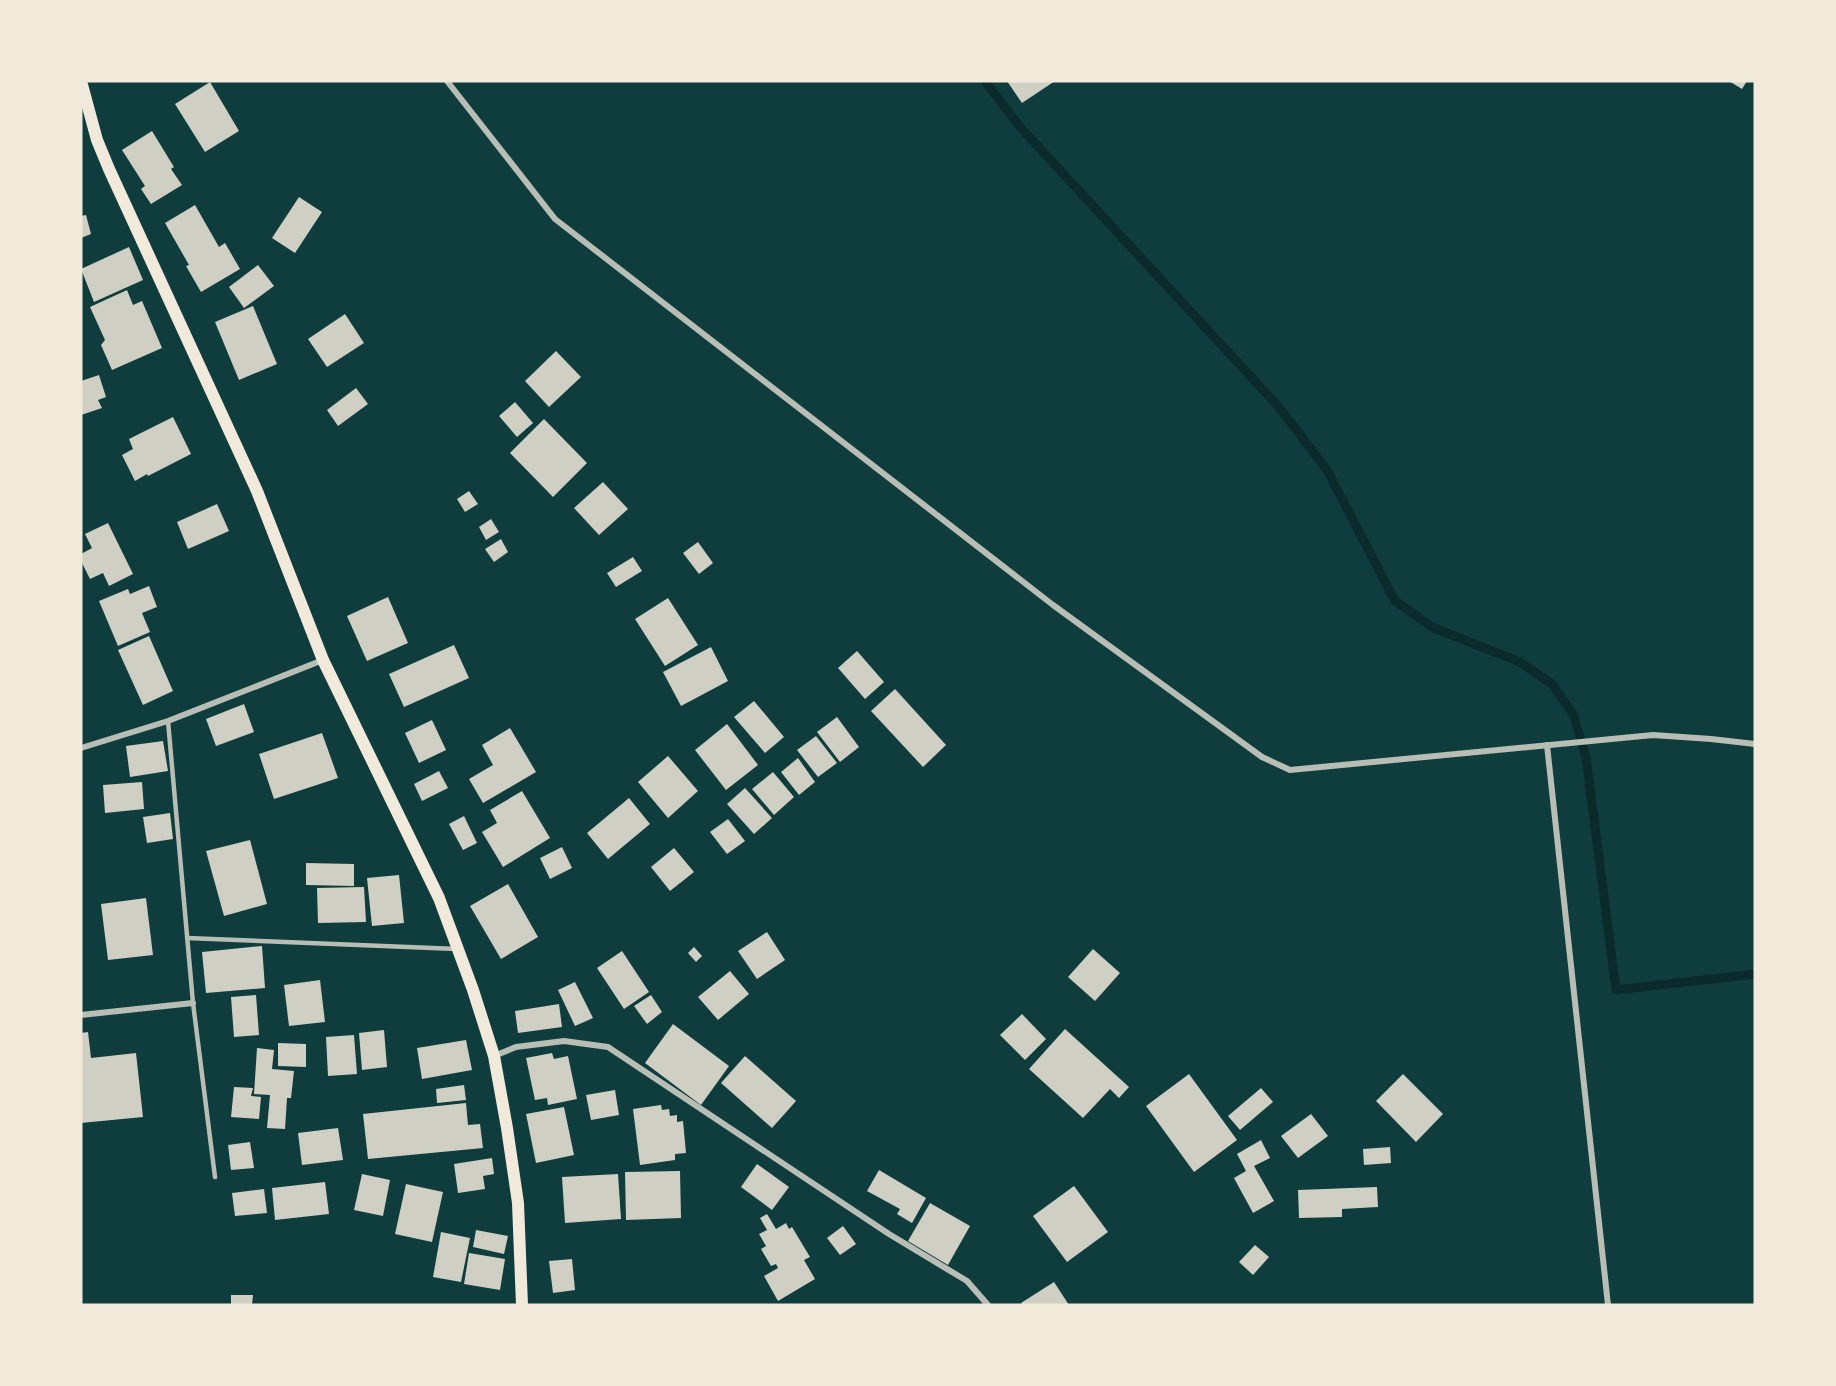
<svg xmlns="http://www.w3.org/2000/svg" width="1836" height="1386" font-family="Literata,serif">
  <rect width="100%" height="100%" fill="#0f3d3e"/>
  <g fill="none" stroke-linecap="round" stroke-linejoin="round">
    <path stroke="#0a2a2b" stroke-width="9" d="M 985,81 L 1020,127 L 1278,406 L 1327,470 L 1395,601 L 1434,628 L 1520,662 L 1552,684 L 1573,714 L 1586,757 L 1616,990 L 1755,974"/>
  </g>
  <g fill="#cfcfc3">
    <path d="M 1007,81 L 1055,81 L 1022,103 Z"/>
    <path d="M 1729,81 L 1747,81 L 1742,89 Z"/>
    <path d="M 210,82 L 239,131 L 205,152 L 175,104 Z"/>
    <path d="M 152,131 L 174,167 L 171,169 L 182,185 L 151,204 L 141,189 L 145,186 L 122,150 Z"/>
    <path d="M 299,197 L 322,212 L 295,253 L 272,238 Z"/>
    <path d="M 195,205 L 219,247 L 225,243 L 240,269 L 201,292 L 186,266 L 189,265 L 165,223 Z"/>
    <path d="M 86,215 L 91,234 L 81,238 L 81,216 Z"/>
    <path d="M 129,247 L 143,280 L 94,302 L 81,269 Z"/>
    <path d="M 258,265 L 274,286 L 244,308 L 229,287 Z"/>
    <path d="M 127,290 L 133,305 L 142,301 L 162,348 L 112,370 L 101,345 L 105,340 L 90,307 Z"/>
    <path d="M 253,306 L 277,364 L 239,380 L 215,322 Z"/>
    <path d="M 345,314 L 364,343 L 327,367 L 308,339 Z"/>
    <path d="M 556,351 L 581,377 L 549,407 L 525,381 Z"/>
    <path d="M 99,375 L 106,397 L 98,400 L 102,408 L 81,415 L 81,381 Z"/>
    <path d="M 356,388 L 368,404 L 338,426 L 327,410 Z"/>
    <path d="M 515,402 L 533,423 L 517,437 L 499,416 Z"/>
    <path d="M 173,417 L 191,454 L 148,476 L 147,474 L 135,481 L 122,455 L 133,449 L 129,439 Z"/>
    <path d="M 544,419 L 587,463 L 553,497 L 510,453 Z"/>
    <path d="M 603,482 L 628,509 L 599,535 L 574,508 Z"/>
    <path d="M 469,491 L 478,504 L 465,512 L 457,499 Z"/>
    <path d="M 217,504 L 229,531 L 188,549 L 177,522 Z"/>
    <path d="M 491,519 L 499,532 L 486,540 L 479,527 Z"/>
    <path d="M 108,523 L 133,574 L 109,586 L 103,573 L 90,579 L 81,561 L 81,554 L 92,548 L 85,534 Z"/>
    <path d="M 501,539 L 508,552 L 494,562 L 485,549 Z"/>
    <path d="M 698,542 L 713,563 L 699,574 L 683,553 Z"/>
    <path d="M 633,557 L 642,571 L 616,587 L 607,573 Z"/>
    <path d="M 149,586 L 157,607 L 142,613 L 150,632 L 118,646 L 99,601 L 128,589 L 130,594 Z"/>
    <path d="M 388,597 L 408,643 L 367,661 L 347,616 Z"/>
    <path d="M 668,598 L 698,645 L 665,666 L 635,619 Z"/>
    <path d="M 149,636 L 173,691 L 143,705 L 118,650 Z"/>
    <path d="M 454,645 L 469,678 L 404,707 L 389,674 Z"/>
    <path d="M 711,647 L 728,681 L 681,706 L 663,672 Z"/>
    <path d="M 857,651 L 884,682 L 865,699 L 838,668 Z"/>
    <path d="M 895,689 L 946,745 L 923,767 L 871,711 Z"/>
    <path d="M 754,701 L 784,737 L 765,753 L 734,717 Z"/>
    <path d="M 244,704 L 254,732 L 216,746 L 206,719 Z"/>
    <path d="M 837,717 L 859,747 L 840,762 L 817,732 Z"/>
    <path d="M 432,720 L 446,750 L 419,763 L 405,733 Z"/>
    <path d="M 727,724 L 758,765 L 726,790 L 695,750 Z"/>
    <path d="M 510,728 L 536,772 L 483,803 L 469,779 L 493,765 L 482,745 Z"/>
    <path d="M 322,733 L 338,778 L 274,799 L 259,754 Z"/>
    <path d="M 816,736 L 837,763 L 818,777 L 797,750 Z"/>
    <path d="M 163,741 L 168,771 L 130,777 L 126,746 Z"/>
    <path d="M 668,756 L 698,791 L 668,818 L 638,782 Z"/>
    <path d="M 798,758 L 815,782 L 799,795 L 781,772 Z"/>
    <path d="M 439,771 L 448,788 L 422,801 L 414,784 Z"/>
    <path d="M 773,772 L 794,797 L 774,815 L 752,789 Z"/>
    <path d="M 142,782 L 144,809 L 105,813 L 103,785 Z"/>
    <path d="M 745,788 L 772,818 L 754,834 L 727,804 Z"/>
    <path d="M 522,791 L 550,838 L 503,867 L 482,832 L 497,823 L 490,810 Z"/>
    <path d="M 629,798 L 650,824 L 608,859 L 587,833 Z"/>
    <path d="M 170,813 L 173,839 L 147,843 L 143,817 Z"/>
    <path d="M 464,816 L 477,843 L 463,850 L 449,824 Z"/>
    <path d="M 728,819 L 745,841 L 727,854 L 710,832 Z"/>
    <path d="M 250,840 L 267,904 L 224,916 L 206,851 Z"/>
    <path d="M 562,847 L 572,868 L 550,879 L 540,858 Z"/>
    <path d="M 674,848 L 694,872 L 670,891 L 651,867 Z"/>
    <path d="M 306,863 L 354,864 L 354,886 L 306,885 Z"/>
    <path d="M 399,875 L 404,923 L 372,926 L 367,878 Z"/>
    <path d="M 508,884 L 538,937 L 501,959 L 470,906 Z"/>
    <path d="M 364,887 L 366,922 L 318,923 L 317,888 Z"/>
    <path d="M 146,898 L 153,955 L 108,960 L 101,904 Z"/>
    <path d="M 767,932 L 785,960 L 757,979 L 738,951 Z"/>
    <path d="M 262,946 L 265,988 L 206,993 L 202,952 Z"/>
    <path d="M 694,947 L 702,956 L 696,962 L 688,953 Z"/>
    <path d="M 1093,949 L 1120,973 L 1095,1001 L 1068,977 Z"/>
    <path d="M 622,951 L 649,992 L 624,1009 L 597,968 Z"/>
    <path d="M 730,971 L 749,994 L 718,1020 L 698,997 Z"/>
    <path d="M 320,980 L 325,1022 L 289,1026 L 284,985 Z"/>
    <path d="M 575,982 L 593,1018 L 575,1026 L 558,990 Z"/>
    <path d="M 256,995 L 259,1035 L 234,1037 L 231,997 Z"/>
    <path d="M 651,995 L 662,1012 L 647,1024 L 634,1006 Z"/>
    <path d="M 559,1004 L 562,1027 L 518,1033 L 515,1011 Z"/>
    <path d="M 1022,1014 L 1046,1039 L 1025,1060 L 1000,1035 Z"/>
    <path d="M 673,1024 L 729,1066 L 701,1105 L 645,1063 Z"/>
    <path d="M 1065,1029 L 1129,1087 L 1119,1098 L 1110,1089 L 1083,1118 L 1029,1069 Z"/>
    <path d="M 384,1030 L 387,1067 L 362,1070 L 359,1033 Z"/>
    <path d="M 88,1032 L 91,1058 L 136,1053 L 143,1117 L 81,1123 L 81,1033 Z"/>
    <path d="M 354,1035 L 357,1074 L 328,1076 L 326,1037 Z"/>
    <path d="M 466,1040 L 472,1070 L 422,1079 L 417,1048 Z"/>
    <path d="M 278,1043 L 306,1044 L 306,1067 L 278,1066 Z"/>
    <path d="M 257,1048 L 274,1050 L 272,1069 L 294,1071 L 291,1098 L 287,1098 L 285,1129 L 267,1128 L 270,1095 L 254,1094 Z"/>
    <path d="M 552,1053 L 554,1059 L 568,1056 L 577,1099 L 548,1105 L 547,1098 L 535,1100 L 526,1058 Z"/>
    <path d="M 745,1056 L 796,1101 L 772,1128 L 721,1083 Z"/>
    <path d="M 1189,1074 L 1237,1140 L 1194,1172 L 1146,1106 Z"/>
    <path d="M 1403,1074 L 1443,1114 L 1416,1142 L 1376,1101 Z"/>
    <path d="M 464,1085 L 466,1100 L 437,1103 L 436,1089 Z"/>
    <path d="M 234,1087 L 253,1088 L 251,1096 L 261,1097 L 259,1119 L 231,1117 Z"/>
    <path d="M 1261,1088 L 1273,1102 L 1240,1130 L 1228,1116 Z"/>
    <path d="M 615,1090 L 619,1115 L 591,1120 L 586,1095 Z"/>
    <path d="M 466,1103 L 468,1125 L 480,1124 L 483,1148 L 368,1159 L 363,1114 Z"/>
    <path d="M 661,1105 L 662,1110 L 669,1109 L 670,1116 L 677,1115 L 677,1122 L 683,1121 L 686,1153 L 675,1154 L 675,1160 L 640,1165 L 633,1109 Z"/>
    <path d="M 564,1107 L 574,1155 L 536,1163 L 526,1114 Z"/>
    <path d="M 1311,1114 L 1328,1136 L 1298,1158 L 1281,1136 Z"/>
    <path d="M 338,1128 L 343,1160 L 302,1165 L 298,1133 Z"/>
    <path d="M 1261,1140 L 1270,1158 L 1254,1166 L 1274,1201 L 1253,1213 L 1234,1178 L 1246,1171 L 1237,1154 Z"/>
    <path d="M 250,1142 L 254,1168 L 231,1170 L 228,1145 Z"/>
    <path d="M 1390,1147 L 1391,1163 L 1364,1165 L 1363,1149 Z"/>
    <path d="M 492,1158 L 494,1174 L 483,1176 L 485,1189 L 458,1193 L 454,1164 Z"/>
    <path d="M 757,1164 L 789,1187 L 772,1210 L 741,1187 Z"/>
    <path d="M 879,1170 L 926,1198 L 912,1223 L 897,1214 L 900,1209 L 867,1191 Z"/>
    <path d="M 680,1171 L 681,1218 L 626,1220 L 625,1172 Z"/>
    <path d="M 362,1174 L 390,1180 L 383,1216 L 354,1210 Z"/>
    <path d="M 618,1174 L 621,1219 L 565,1223 L 562,1177 Z"/>
    <path d="M 325,1182 L 329,1214 L 275,1220 L 272,1188 Z"/>
    <path d="M 406,1184 L 443,1192 L 432,1242 L 395,1234 Z"/>
    <path d="M 1074,1186 L 1108,1232 L 1067,1262 L 1033,1216 Z"/>
    <path d="M 1377,1187 L 1378,1207 L 1342,1209 L 1342,1217 L 1299,1218 L 1298,1190 Z"/>
    <path d="M 264,1189 L 267,1213 L 235,1216 L 232,1193 Z"/>
    <path d="M 930,1203 L 970,1226 L 948,1265 L 908,1241 Z"/>
    <path d="M 767,1214 L 776,1229 L 786,1223 L 789,1229 L 792,1227 L 810,1257 L 804,1260 L 815,1279 L 778,1301 L 764,1276 L 778,1268 L 776,1264 L 771,1266 L 761,1249 L 766,1246 L 759,1234 L 767,1230 L 760,1218 Z"/>
    <path d="M 843,1226 L 856,1244 L 840,1255 L 827,1238 Z"/>
    <path d="M 476,1230 L 508,1236 L 504,1254 L 473,1247 Z"/>
    <path d="M 441,1232 L 470,1238 L 461,1282 L 433,1277 Z"/>
    <path d="M 1255,1245 L 1269,1257 L 1253,1275 L 1239,1262 Z"/>
    <path d="M 469,1253 L 505,1259 L 500,1290 L 464,1284 Z"/>
    <path d="M 572,1259 L 575,1290 L 553,1293 L 549,1261 Z"/>
    <path d="M 1054,1282 L 1069,1305 L 1023,1305 L 1021,1303 Z"/>
    <path d="M 231,1295 L 253,1295 L 252,1305 L 231,1305 Z"/>
  </g>
  <g fill="none" stroke-linecap="round" stroke-linejoin="round">
    <g stroke="#b8beb3" stroke-width="4.5">
      <path d="M 168,721 L 193,1003 L 215,1177"/>
      <path d="M 187,938 L 457,949"/>
    </g>
    <g stroke="#b8beb3" stroke-width="6">
      <path d="M 447,81 L 555,219 L 1053,605 L 1262,757 L 1290,770 L 1653,735 L 1711,739 L 1755,744"/>
      <path d="M 1547,745 L 1608,1305"/>
      <path d="M 81,748 L 168,721 L 323,660"/>
      <path d="M 81,1015 L 193,1003"/>
      <path d="M 494,1056 L 516,1047 L 564,1041 L 608,1047 L 889,1234 L 967,1281 L 988,1305"/>
    </g>
    <path stroke="#f1e9da" stroke-width="12" d="M 81,81 L 97,140 L 109,169 L 257,491 L 323,660 L 439,898 L 473,990 L 494,1056 L 507,1128 L 518,1203 L 522,1305"/>
  </g>
  <rect width="1836" height="1386" fill="none" stroke="#f1e9da" stroke-width="165"/>
</svg>
